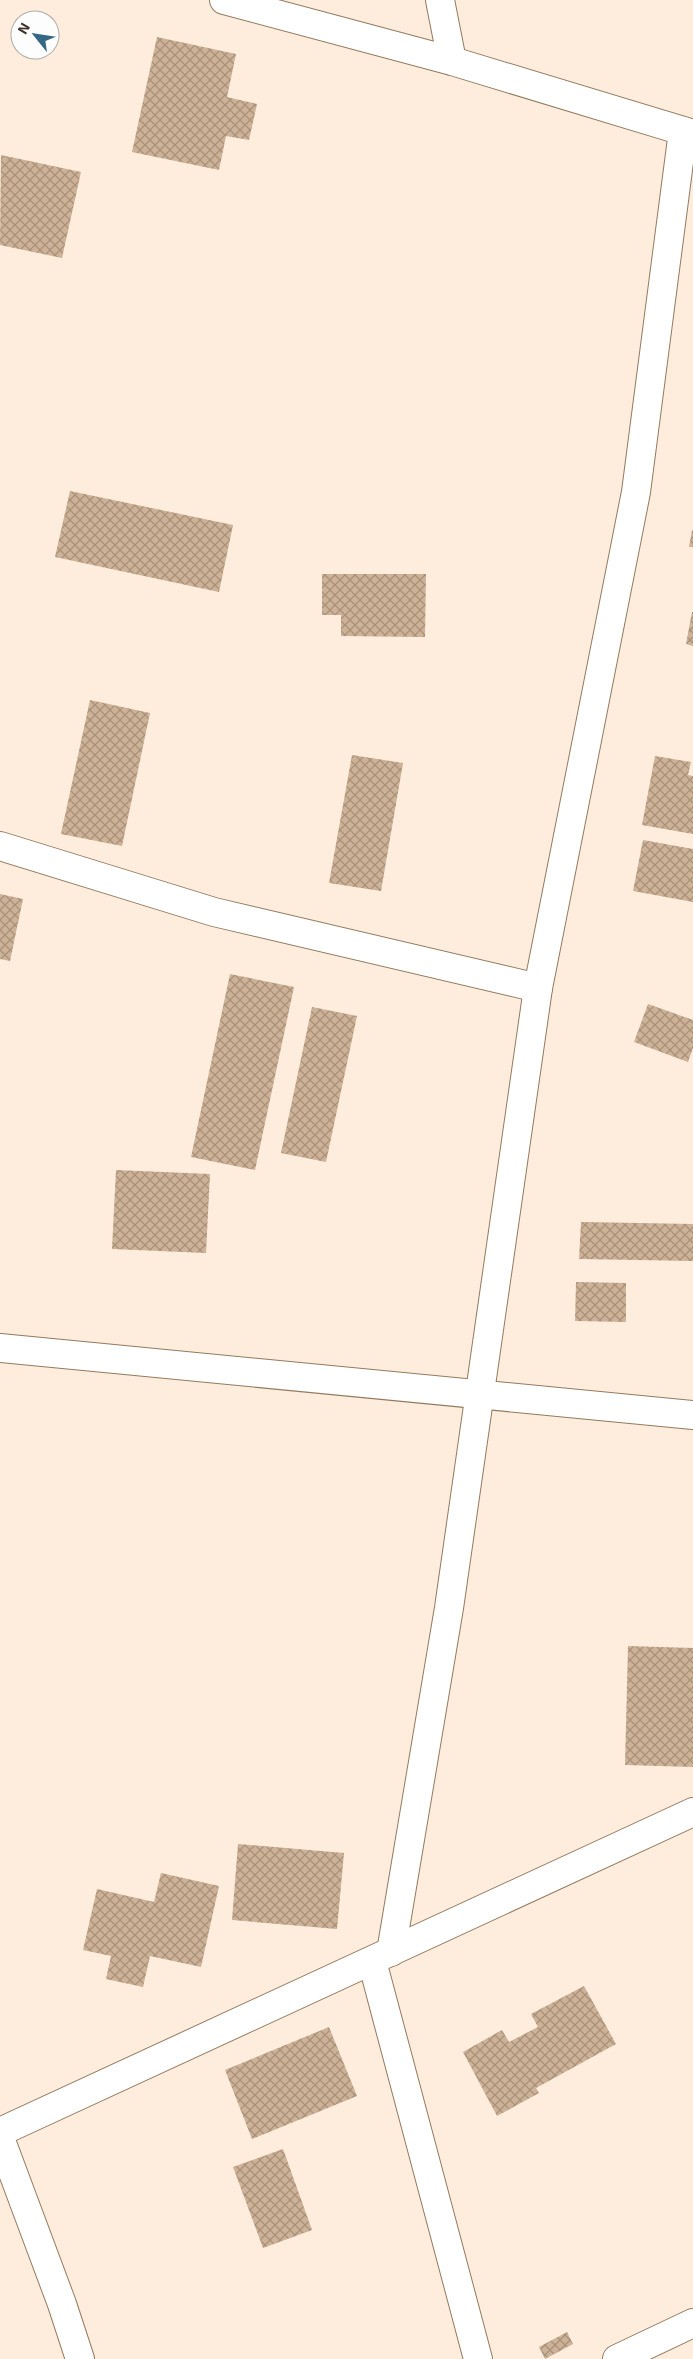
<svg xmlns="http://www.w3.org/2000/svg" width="693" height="2359" font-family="'Exo 2',sans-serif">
  <defs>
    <pattern id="building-cross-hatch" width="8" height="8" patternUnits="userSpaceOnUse" patternTransform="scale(1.25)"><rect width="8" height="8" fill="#cdb297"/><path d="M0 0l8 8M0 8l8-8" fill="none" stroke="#a8917b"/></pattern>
  </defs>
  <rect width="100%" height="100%" fill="#feeddc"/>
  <g fill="url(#building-cross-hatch)">
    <path d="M 157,37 L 236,54 L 227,97 L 257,104 L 249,140 L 226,136 L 219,170 L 132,152 Z"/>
    <path d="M 1,155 L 81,172 L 62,258 L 0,245 Z"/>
    <path d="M 70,491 L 233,525 L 219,592 L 55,557 Z"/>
    <path d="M 692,530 L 693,530 L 693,547 L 689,547 Z"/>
    <path d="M 322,574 L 426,574 L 425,637 L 341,636 L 341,615 L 322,615 Z"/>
    <path d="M 692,612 L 693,612 L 693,646 L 686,644 Z"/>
    <path d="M 90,700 L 150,713 L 122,846 L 61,834 Z"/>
    <path d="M 352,755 L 403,763 L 381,891 L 329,883 Z"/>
    <path d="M 655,756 L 691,762 L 688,775 L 693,776 L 693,834 L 642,825 Z"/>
    <path d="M 643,840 L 693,849 L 693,902 L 633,891 Z"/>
    <path d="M 0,894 L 23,899 L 10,961 L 0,959 Z"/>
    <path d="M 230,974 L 294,987 L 255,1170 L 191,1157 Z"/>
    <path d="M 648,1004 L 693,1020 L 693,1048 L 688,1062 L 634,1042 Z"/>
    <path d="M 312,1007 L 357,1016 L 326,1162 L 281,1153 Z"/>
    <path d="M 116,1170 L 210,1174 L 206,1253 L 112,1249 Z"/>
    <path d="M 581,1222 L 693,1224 L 693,1261 L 579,1259 Z"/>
    <path d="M 576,1282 L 626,1283 L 626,1322 L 575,1321 Z"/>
    <path d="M 628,1646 L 693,1648 L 693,1767 L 625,1765 Z"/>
    <path d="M 238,1844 L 344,1853 L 337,1929 L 232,1920 Z"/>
    <path d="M 161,1873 L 219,1886 L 201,1967 L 150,1956 L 143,1987 L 106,1979 L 111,1956 L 83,1950 L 97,1889 L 154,1902 Z"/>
    <path d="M 584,1986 L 616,2044 L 536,2088 L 539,2093 L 497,2116 L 463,2052 L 502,2030 L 509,2042 L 538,2027 L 531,2014 Z"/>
    <path d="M 329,2027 L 357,2096 L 252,2139 L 225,2070 Z"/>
    <path d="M 283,2149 L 312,2230 L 263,2248 L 233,2167 Z"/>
    <path d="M 567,2332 L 573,2344 L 545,2359 L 539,2347 Z"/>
  </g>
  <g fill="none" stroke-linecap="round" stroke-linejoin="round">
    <defs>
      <g id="street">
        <path d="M 224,0 L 452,61 L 693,134"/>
        <path d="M 440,0 L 452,61"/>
        <path d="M 0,846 L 214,912 L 538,988"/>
        <path d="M 0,1348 L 693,1415"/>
        <path d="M 391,1952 L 449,1608 L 538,988 L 636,492 L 683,131"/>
        <path d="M 372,1961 L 478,2359"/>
        <path d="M 0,2132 L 693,1812"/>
        <path d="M 0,2138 L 62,2304 L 80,2359"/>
        <path d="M 617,2359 L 693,2323"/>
      </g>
    </defs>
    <use href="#street" stroke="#937a60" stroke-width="30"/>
    <use href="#street" stroke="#fff" stroke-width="28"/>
  </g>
  <g transform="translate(35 35) rotate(300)"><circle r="24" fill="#fdfdfd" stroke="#b0aca7"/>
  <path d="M0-4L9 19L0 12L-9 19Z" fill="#356885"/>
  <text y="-8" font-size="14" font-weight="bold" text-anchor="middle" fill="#3d3227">N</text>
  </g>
</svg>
